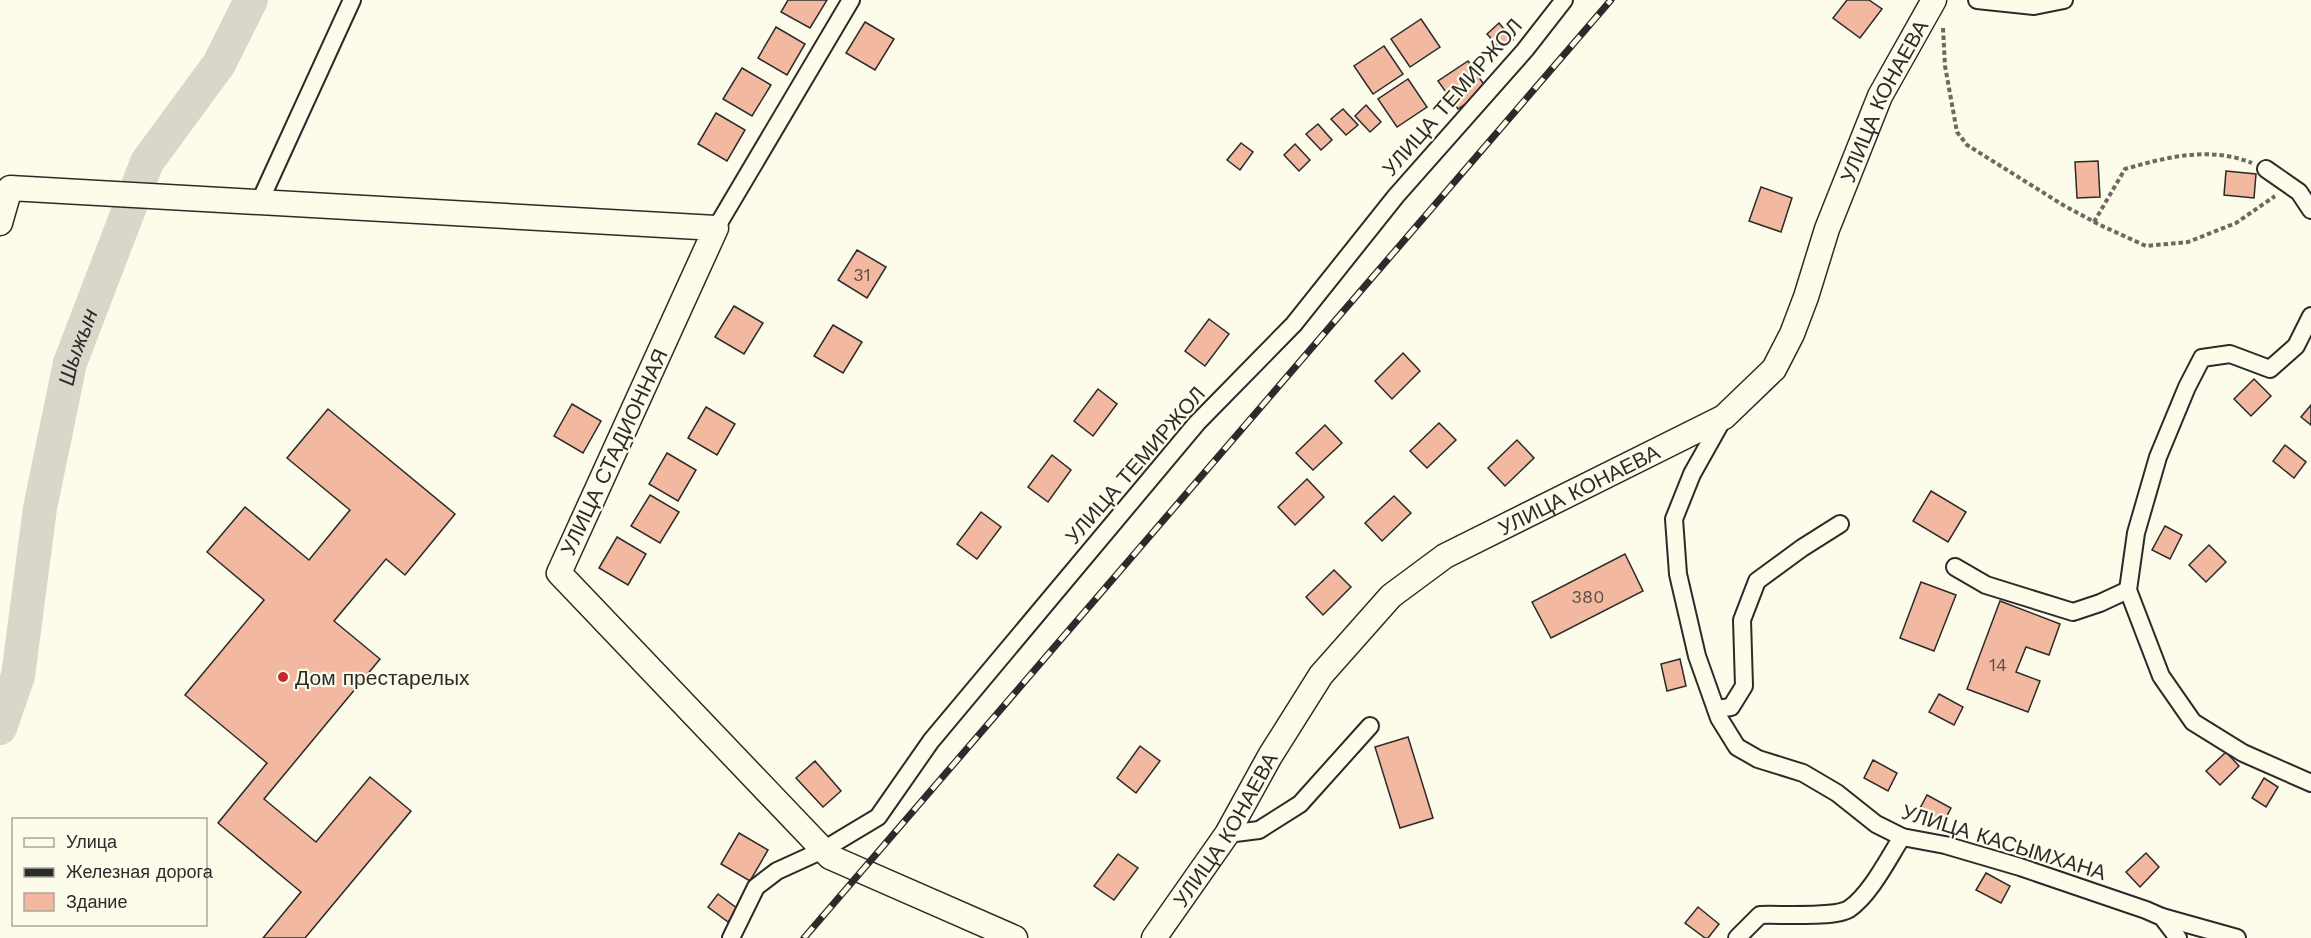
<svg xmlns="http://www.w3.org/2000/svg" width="2311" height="938" font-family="'Work Sans',sans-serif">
  <rect width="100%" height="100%" fill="#fdfbea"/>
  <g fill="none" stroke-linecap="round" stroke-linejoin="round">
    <path stroke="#d8d7c9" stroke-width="34" id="s1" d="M 0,728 L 18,676 L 40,508 L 70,363 L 147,162 L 219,64 L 251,0"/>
  </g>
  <g fill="#f2b8a0" stroke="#2b2b2b" stroke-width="1.5">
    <path d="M 788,0 L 827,0 L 810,28 L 781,12 Z"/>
    <path d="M 1847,0 L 1869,0 L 1882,9 L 1860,38 L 1833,18 Z"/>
    <path d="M 1421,19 L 1440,47 L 1410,67 L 1391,39 Z"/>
    <path d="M 865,22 L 894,39 L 875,70 L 846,53 Z"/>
    <path d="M 1499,23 L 1513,40 L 1502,50 L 1487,34 Z"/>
    <path d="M 776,27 L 805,44 L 787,75 L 758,58 Z"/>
    <path d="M 1384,46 L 1403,74 L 1373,94 L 1354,66 Z"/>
    <path d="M 1468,61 L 1487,89 L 1458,109 L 1438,81 Z"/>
    <path d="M 742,68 L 771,85 L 752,116 L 723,99 Z"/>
    <path d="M 1408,79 L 1427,107 L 1397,127 L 1378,99 Z"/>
    <path d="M 1366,105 L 1381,122 L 1370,132 L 1355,116 Z"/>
    <path d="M 1343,109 L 1358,125 L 1346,135 L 1331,119 Z"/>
    <path d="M 716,113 L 745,130 L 727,161 L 698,144 Z"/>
    <path d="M 1318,124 L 1332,140 L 1321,150 L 1306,134 Z"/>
    <path d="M 1241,143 L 1253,152 L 1240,170 L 1227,160 Z"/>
    <path d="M 1295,144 L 1310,160 L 1299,171 L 1284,155 Z"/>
    <path d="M 2098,161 L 2100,197 L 2077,198 L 2075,162 Z"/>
    <path d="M 2226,171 L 2256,174 L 2254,198 L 2224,195 Z"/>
    <path d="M 1761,187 L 1792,198 L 1781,232 L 1749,221 Z"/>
    <path d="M 857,250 L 886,267 L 867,298 L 838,280 Z"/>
    <path d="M 734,306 L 763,323 L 744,354 L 715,337 Z"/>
    <path d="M 1209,319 L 1229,334 L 1205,366 L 1185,351 Z"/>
    <path d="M 833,325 L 862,342 L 843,373 L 814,356 Z"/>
    <path d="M 1403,353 L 1420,371 L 1392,399 L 1375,381 Z"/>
    <path d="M 2254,379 L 2271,396 L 2251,416 L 2234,399 Z"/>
    <path d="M 1098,389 L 1117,404 L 1093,436 L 1074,421 Z"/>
    <path d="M 572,404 L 601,421 L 583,453 L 554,436 Z"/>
    <path d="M 2311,405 L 2311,425 L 2301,417 Z"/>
    <path d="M 706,407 L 735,424 L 717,455 L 688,438 Z"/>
    <path d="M 328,409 L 455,514 L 405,575 L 386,559 L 334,621 L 380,659 L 264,799 L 316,842 L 370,777 L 411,811 L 305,938 L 263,938 L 301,892 L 218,823 L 267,763 L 185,695 L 264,600 L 207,552 L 245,507 L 309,560 L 350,510 L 287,458 Z"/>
    <path d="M 1439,423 L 1456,440 L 1427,468 L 1410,451 Z"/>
    <path d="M 1325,425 L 1342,443 L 1313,470 L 1296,453 Z"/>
    <path d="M 1517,440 L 1534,458 L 1505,486 L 1488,468 Z"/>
    <path d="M 2285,445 L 2306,462 L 2294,478 L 2273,461 Z"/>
    <path d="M 667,453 L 696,470 L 678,501 L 649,484 Z"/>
    <path d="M 1052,455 L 1071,470 L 1048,502 L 1028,487 Z"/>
    <path d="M 1307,479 L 1324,497 L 1295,525 L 1278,507 Z"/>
    <path d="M 1931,491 L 1966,512 L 1948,542 L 1913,521 Z"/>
    <path d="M 650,495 L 679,512 L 660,543 L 631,526 Z"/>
    <path d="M 1394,496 L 1411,513 L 1382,541 L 1365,523 Z"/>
    <path d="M 981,512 L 1001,527 L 977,559 L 957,544 Z"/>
    <path d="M 2165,526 L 2182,535 L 2170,559 L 2152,550 Z"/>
    <path d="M 617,537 L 646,554 L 628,585 L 599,568 Z"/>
    <path d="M 2209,545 L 2226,562 L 2206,582 L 2189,565 Z"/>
    <path d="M 1625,554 L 1643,591 L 1551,638 L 1532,602 Z"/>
    <path d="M 1334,570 L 1351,587 L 1323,615 L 1306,597 Z"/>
    <path d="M 1921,582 L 1956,595 L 1934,651 L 1900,638 Z"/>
    <path d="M 2000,601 L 2060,624 L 2049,655 L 2026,647 L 2016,672 L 2040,681 L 2028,712 L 1967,689 Z"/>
    <path d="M 1680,659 L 1686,686 L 1667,691 L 1661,664 Z"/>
    <path d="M 1939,694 L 1963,707 L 1954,725 L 1929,712 Z"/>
    <path d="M 1408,737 L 1433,818 L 1400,828 L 1375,747 Z"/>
    <path d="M 1140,746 L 1160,761 L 1136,793 L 1117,778 Z"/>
    <path d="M 2226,752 L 2239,766 L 2220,785 L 2206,771 Z"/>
    <path d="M 1873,760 L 1897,773 L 1888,791 L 1864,778 Z"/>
    <path d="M 815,761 L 841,791 L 823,807 L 796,778 Z"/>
    <path d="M 2264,778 L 2278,787 L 2266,807 L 2252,798 Z"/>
    <path d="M 1927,795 L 1951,808 L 1942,825 L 1918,812 Z"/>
    <path d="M 739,833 L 768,850 L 750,881 L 721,864 Z"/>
    <path d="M 2146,853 L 2159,867 L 2140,887 L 2126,872 Z"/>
    <path d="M 1118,854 L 1138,868 L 1114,900 L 1094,886 Z"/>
    <path d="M 1986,873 L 2010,886 L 2001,903 L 1976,890 Z"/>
    <path d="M 718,894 L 738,909 L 728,922 L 708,907 Z"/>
    <path d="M 1698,907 L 1719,924 L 1708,938 L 1705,938 L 1685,923 Z"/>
  </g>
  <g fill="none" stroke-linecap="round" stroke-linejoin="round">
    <defs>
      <g id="street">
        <path d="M 1977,0 L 2034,6 L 2064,0"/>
        <path d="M 2266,169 L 2299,192 L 2311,210"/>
        <path d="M 260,201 L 352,0"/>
        <path d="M 716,228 L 851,0"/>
        <path d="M 2311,316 L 2296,346 L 2270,369 L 2230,354 L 2202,358 L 2187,387 L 2158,457 L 2136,533 L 2128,590 L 2161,676 L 2193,722 L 2243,753 L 2311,783"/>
        <path d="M 1724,417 L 1692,474 L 1674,519 L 1678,574 L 1697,656 L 1719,718 L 1737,747 L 1758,759 L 1803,773 L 1837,793 L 1876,824 L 1902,837 L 1945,845 L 2020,867 L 2146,910 L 2162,917 L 2178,938"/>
        <path d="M 1955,567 L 1986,585 L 2073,612 L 2100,603 L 2128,590"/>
        <path d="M 1716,709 L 1731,707 L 1744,686 L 1742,620 L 1757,581 L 1802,548 L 1840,524"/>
        <path d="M 1227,834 L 1259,830 L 1300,804 L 1370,726"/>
        <path d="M 2162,917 L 2237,938"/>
        <path d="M 731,938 L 756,887 L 777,871 L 823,850 L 878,817 L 931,741 L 1197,423 L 1294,324 L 1396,196 L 1525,50 L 1564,0"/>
        <path d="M 1737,938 L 1760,915 C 1779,914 1835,918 1849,909 C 1870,895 1888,859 1902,837"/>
      </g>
      <g id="secondary">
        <path d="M 0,223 L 10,188 L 716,228 L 559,573 L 830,857 L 1015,938"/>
        <path id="s2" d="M 1154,938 L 1227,834 L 1270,756 L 1321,675 L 1391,596 L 1445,556 L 1724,417 L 1774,369 L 1792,334 L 1806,297 L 1827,229 L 1880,96 L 1934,0"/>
      </g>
    </defs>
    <use href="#street" stroke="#2b2b2b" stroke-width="20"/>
    <use href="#secondary" stroke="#2b2b2b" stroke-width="27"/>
    <g stroke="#6a6964" stroke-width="4" stroke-dasharray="4.5 3" stroke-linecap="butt">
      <path d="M 1943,28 L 1945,66 L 1957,132 L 1967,145 L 2063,205 L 2100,225 L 2146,246 L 2188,242 L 2236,223 L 2275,196"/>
      <path d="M 2094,222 L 2125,169 C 2167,157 2210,146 2252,163"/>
    </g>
    <use href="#street" stroke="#fdfbea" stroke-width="16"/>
    <use href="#secondary" stroke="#fdfbea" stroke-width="24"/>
    <defs>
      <path id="rail" d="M 804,938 L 1611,0"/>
    </defs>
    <use href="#rail" stroke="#2b2b2b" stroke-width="7"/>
    <use href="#rail" stroke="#fdfbea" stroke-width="4.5" stroke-dasharray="14" stroke-linecap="butt"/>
  </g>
  <circle fill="#c62828" stroke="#fdfbea" stroke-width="2" cx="283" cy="677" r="6"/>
  <g text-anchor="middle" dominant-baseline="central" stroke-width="4.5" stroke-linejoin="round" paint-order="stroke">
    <g font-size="18" fill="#5d4e48">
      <text x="862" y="274">31</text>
      <text x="1588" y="596">380</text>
      <text x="1998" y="664">14</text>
    </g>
    <g font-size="21" fill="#2b2b2b" stroke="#fdfbea">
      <text transform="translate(1452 97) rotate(-49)">УЛИЦА ТЕМИРЖОЛ</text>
      <text stroke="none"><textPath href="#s2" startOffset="1156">УЛИЦА КОНАЕВА</textPath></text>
      <text transform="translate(614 452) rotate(-65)">УЛИЦА СТАДИОННАЯ</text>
      <text transform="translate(1135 465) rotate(-49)">УЛИЦА ТЕМИРЖОЛ</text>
      <text stroke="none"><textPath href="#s2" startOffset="634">УЛИЦА КОНАЕВА</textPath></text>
      <text stroke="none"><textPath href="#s2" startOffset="130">УЛИЦА КОНАЕВА</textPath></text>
      <text transform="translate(2004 842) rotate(17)">УЛИЦА КАСЫМХАНА</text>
    </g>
    <g font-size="21" fill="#2b2b2b" stroke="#fdfbea" text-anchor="start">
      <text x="295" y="677">Дом престарелых</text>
    </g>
    <g font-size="22" font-style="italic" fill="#2b2b2b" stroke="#fdfbea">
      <text stroke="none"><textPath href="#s1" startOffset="390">Шыжын</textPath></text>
    </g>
  </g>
  <rect x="12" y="818" width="195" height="108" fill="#fdfbea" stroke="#a9a89e" stroke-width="1.5"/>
  <rect x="24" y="838" width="30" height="9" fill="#fdfbea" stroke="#a9a89e" stroke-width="1.5"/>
  <text x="66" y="848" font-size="18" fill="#2b2b2b">Улица</text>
  <rect x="24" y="868" width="30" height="9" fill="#2b2b2b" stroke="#a9a89e" stroke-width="1.5"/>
  <text x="66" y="878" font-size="18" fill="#2b2b2b">Железная дорога</text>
  <rect x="24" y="893" width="30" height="18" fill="#f2b8a0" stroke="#a9a89e" stroke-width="1.5"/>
  <text x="66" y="908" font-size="18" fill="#2b2b2b">Здание</text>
</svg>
